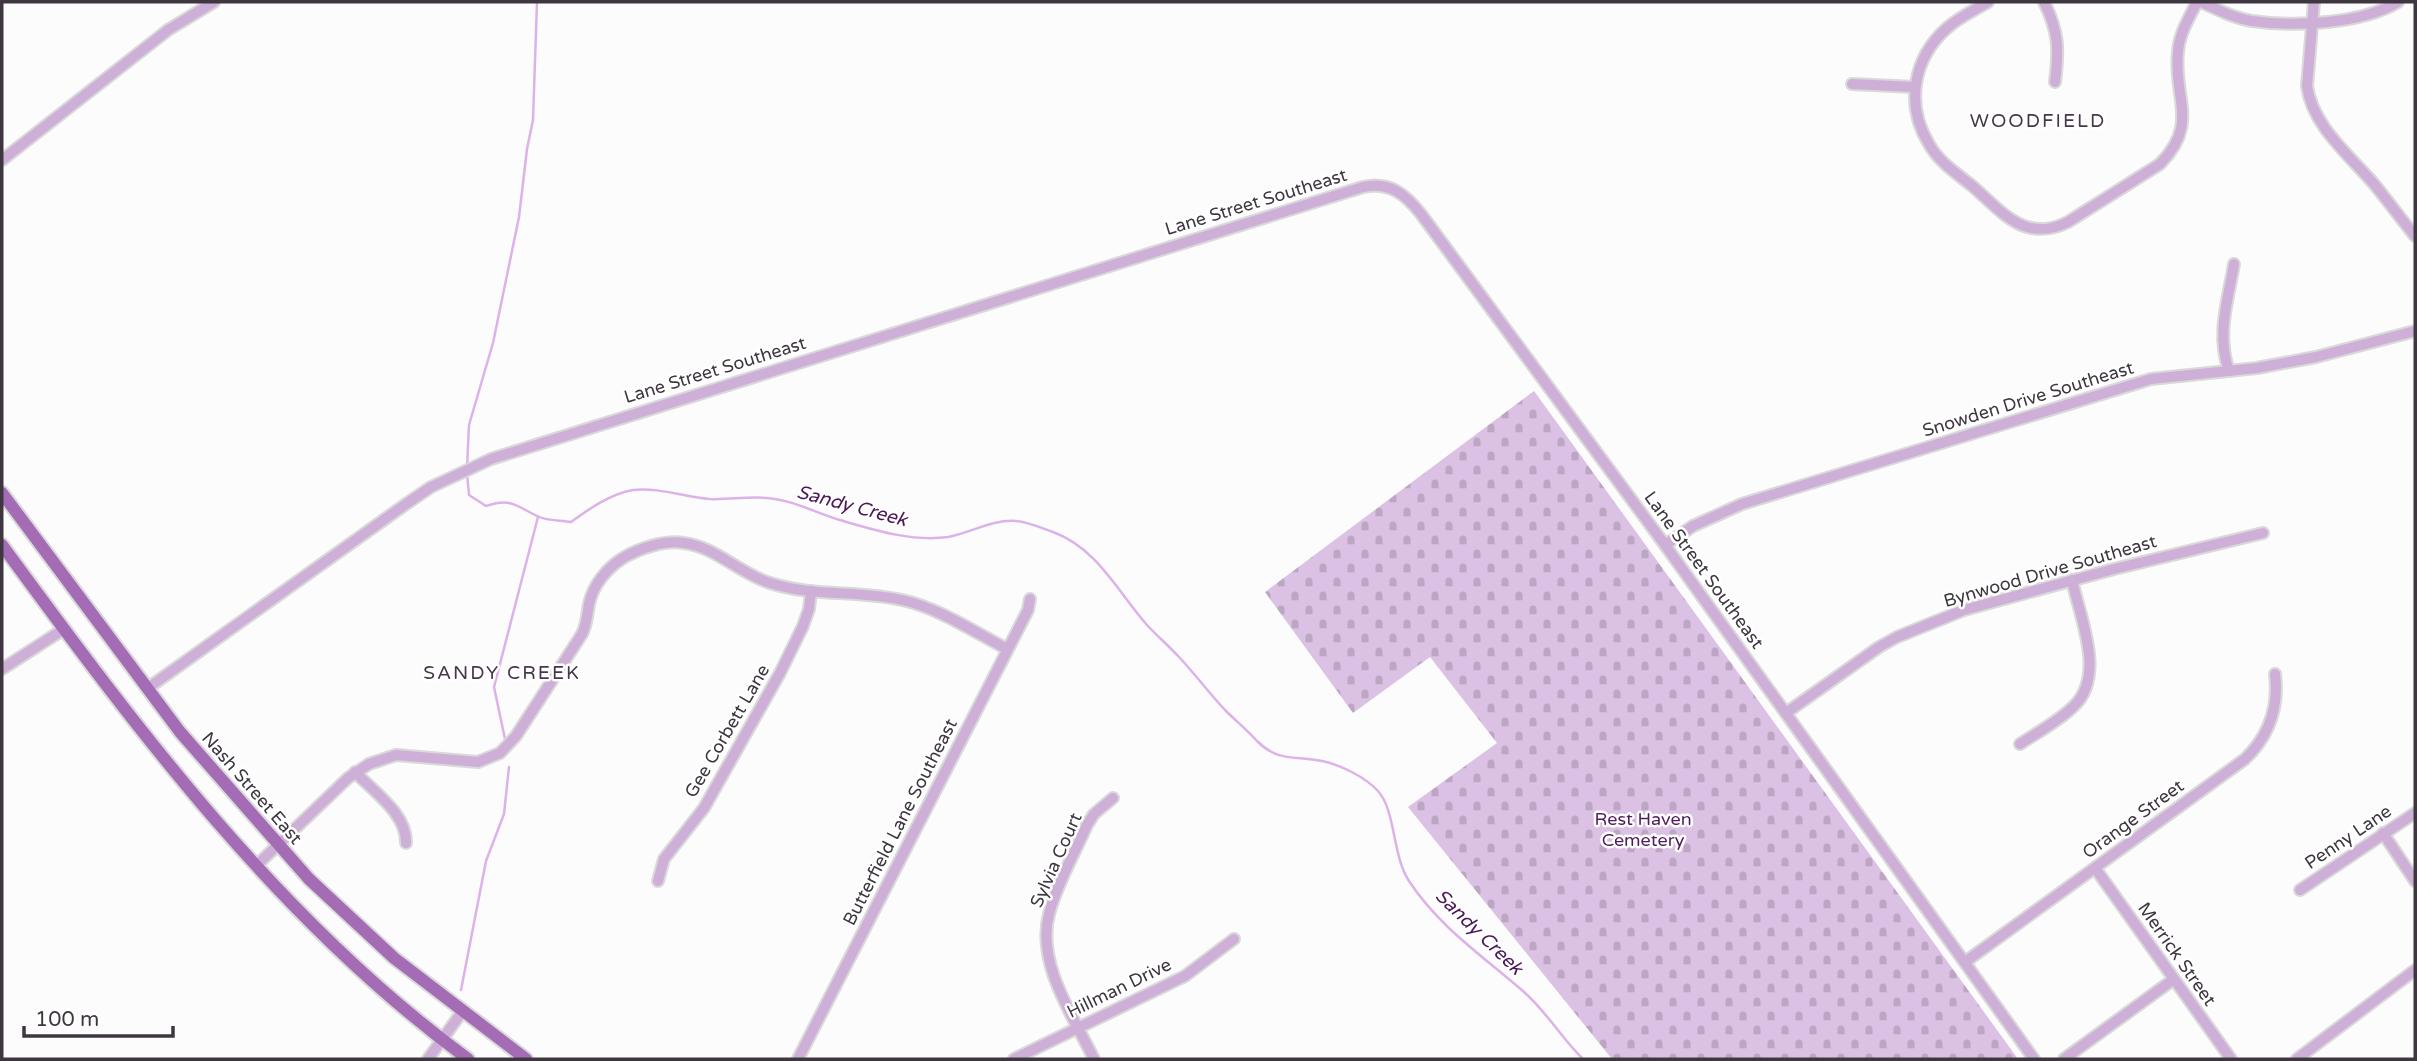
<svg xmlns="http://www.w3.org/2000/svg" width="2417" height="1061" font-family="'Varela Round',sans-serif">
  <defs>
    <pattern id="cemetery-stones" width="16" height="16" patternUnits="userSpaceOnUse" patternTransform="scale(1.75)"><rect width="16" height="16" fill="#dbc1e3"/><path d="M2 7V4a2 2 0 0 1 4 0v3zM10 15v-3a2 2 0 0 1 4 0v3z" fill="#bda6c4"/></pattern>
  </defs>
  <rect width="100%" height="100%" fill="#fcfcfc"/>
  <path fill="url(#cemetery-stones)" d="M 1534,391 L 2018,1059 L 1612,1059 L 1408,807 L 1497,743 L 1430,657 L 1353,713 L 1265,592 Z"/>
  <g fill="none" stroke-linecap="round" stroke-linejoin="round">
    <g stroke="#dcb2e9" stroke-width="2.5">
      <path d="M 467,468 L 469,425 L 493,343 L 519,217 L 527,149 L 533,120 L 537,2"/>
      <path d="M 467,474 L 469,495 L 486,506 C 511,498 515,505 537,516 C 546,521 561,520 571,522 C 589,509 610,494 633,490 C 658,487 685,497 709,499 C 728,500 748,496 767,498 C 793,500 816,513 840,520 C 874,530 912,542 948,537 C 970,533 993,519 1016,521 C 1028,522 1042,528 1053,532 C 1097,548 1118,592 1147,625 C 1157,636 1169,646 1179,657 C 1195,674 1209,693 1225,710 C 1236,721 1247,730 1257,741 C 1279,763 1295,755 1322,761 C 1341,765 1365,777 1378,791 C 1396,811 1392,855 1409,881 C 1439,927 1484,957 1524,992 C 1547,1012 1562,1039 1583,1059"/>
      <path d="M 505,739 L 494,687 L 538,517"/>
      <path d="M 461,990 L 486,861 L 504,814 L 509,767"/>
    </g>
    <defs>
      <g id="minor">
        <path d="M 1988,2 C 1975,10 1959,17 1947,28 C 1913,58 1905,105 1929,144 C 1938,161 1956,173 1971,185 C 1987,198 2006,221 2027,227 C 2042,231 2054,229 2068,222 L 2160,164 C 2200,123 2173,99 2178,52 C 2179,34 2189,18 2197,2"/>
        <path d="M 2044,2 C 2059,32 2059,49 2055,82"/>
        <path d="M 2201,2 C 2218,10 2234,18 2252,21 C 2294,27 2362,24 2398,2"/>
        <path d="M 2314,2 L 2307,86 C 2312,125 2349,155 2374,184 C 2388,201 2401,219 2415,236"/>
        <path d="M 1852,84 L 1914,87"/>
        <path d="M 2,160 L 168,30 L 214,2"/>
        <path d="M 2229,371 C 2216,334 2228,301 2234,264"/>
        <path d="M 1665,545 L 1693,526 L 1742,504 L 2151,379 L 2257,368 L 2316,357 L 2415,331"/>
        <path d="M 2,669 L 64,629"/>
        <path d="M 148,688 L 406,504 L 431,487 L 491,459 L 1363,187 C 1390,181 1406,195 1421,214 L 1665,545 L 2034,1059"/>
        <path d="M 1786,713 L 1879,647 L 1897,637 L 1964,610 L 2114,569 L 2263,533"/>
        <path d="M 2020,744 C 2038,732 2059,721 2074,706 C 2106,675 2080,618 2072,580"/>
        <path d="M 355,772 C 374,792 407,814 406,843"/>
        <path d="M 2383,833 L 2415,881"/>
        <path d="M 257,865 L 348,778 L 369,764 L 396,755 L 478,762 L 500,753 L 516,736 L 582,634 C 587,624 587,615 589,604 C 593,585 607,568 623,558 C 640,548 664,540 684,543 C 716,547 740,574 770,583 C 813,597 859,590 902,600 C 939,608 974,632 1007,649"/>
        <path d="M 2095,868 L 2231,1059"/>
        <path d="M 658,881 L 664,859 L 704,808 L 780,673 L 803,626 L 809,609 L 811,591"/>
        <path d="M 2300,890 L 2415,813"/>
        <path d="M 1965,962 L 2245,759 C 2269,736 2279,707 2275,674"/>
        <path d="M 428,1059 L 462,1012"/>
        <path d="M 798,1059 L 1028,610 L 1030,599"/>
        <path d="M 1014,1059 L 1185,976 L 1234,939"/>
        <path d="M 1094,1059 C 1073,1016 1036,963 1049,914 C 1057,883 1075,853 1087,825 L 1094,814 L 1113,798"/>
        <path d="M 2064,1059 L 2174,979"/>
        <path d="M 2297,1059 L 2415,970"/>
      </g>
      <g id="major">
        <path d="M 2,493 L 180,732 L 309,879 L 394,958 L 526,1059"/>
        <path d="M 2,545 C 139,732 280,921 468,1059"/>
      </g>
    </defs>
    <use href="#minor" stroke="#dad9da" stroke-width="14"/>
    <use href="#major" stroke="#dad9da" stroke-width="16"/>
    <use href="#minor" stroke="#ceafd7" stroke-width="10"/>
    <use href="#major" stroke="#a56cb6" stroke-width="12"/>
  </g>
  <g text-anchor="middle" dominant-baseline="central" stroke-width="5" stroke-linejoin="round" paint-order="stroke">
    <g font-size="18" fill="#3e3740" stroke="#fff">
      <text transform="translate(1256 202) rotate(-17)">Lane Street Southeast</text>
      <text transform="translate(715 370) rotate(-17)">Lane Street Southeast</text>
      <text transform="translate(2028 399) rotate(-17)">Snowden Drive Southeast</text>
      <text transform="translate(1704 570) rotate(54)">Lane Street Southeast</text>
      <text transform="translate(2050 571) rotate(-16)">Bynwood Drive Southeast</text>
      <text transform="translate(727 731) rotate(-60)">Gee Corbett Lane</text>
      <text transform="translate(252 788) rotate(49)">Nash Street East</text>
      <text transform="translate(2133 819) rotate(-36)">Orange Street</text>
      <text transform="translate(900 822) rotate(-63)">Butterfield Lane Southeast</text>
      <text transform="translate(2348 837) rotate(-34)">Penny Lane</text>
      <text transform="translate(1056 860) rotate(-66)">Sylvia Court</text>
      <text transform="translate(2177 954) rotate(55)">Merrick Street</text>
      <text transform="translate(1119 988) rotate(-26)">Hillman Drive</text>
    </g>
    <g font-size="18" fill="#4f1d5d" stroke="#fff">
      <text x="1643" y="819">Rest Haven<tspan x="1643" dy="21">Cemetery</tspan></text>
    </g>
    <g font-size="19" letter-spacing="2" fill="#46374a" stroke="#fff">
      <text x="2038" y="121">WOODFIELD</text>
      <text x="502" y="673">SANDY CREEK</text>
    </g>
    <g font-size="19" font-style="italic" fill="#4b1858" stroke="#fff">
      <text transform="translate(852 506) rotate(15)">Sandy Creek</text>
      <text transform="translate(1479 932) rotate(44)">Sandy Creek</text>
    </g>
  </g>
  <rect width="2417" height="1061" fill="none" stroke="#3e3740" stroke-width="7"/>
  <path d="M24 1026v10h149v-10" fill="none" stroke="#3e3740" stroke-width="3.5"/>
  <text x="35" y="1026" font-size="21" fill="#3e3740" stroke="#ffffff" stroke-width="5" paint-order="stroke">100 m</text>
</svg>
